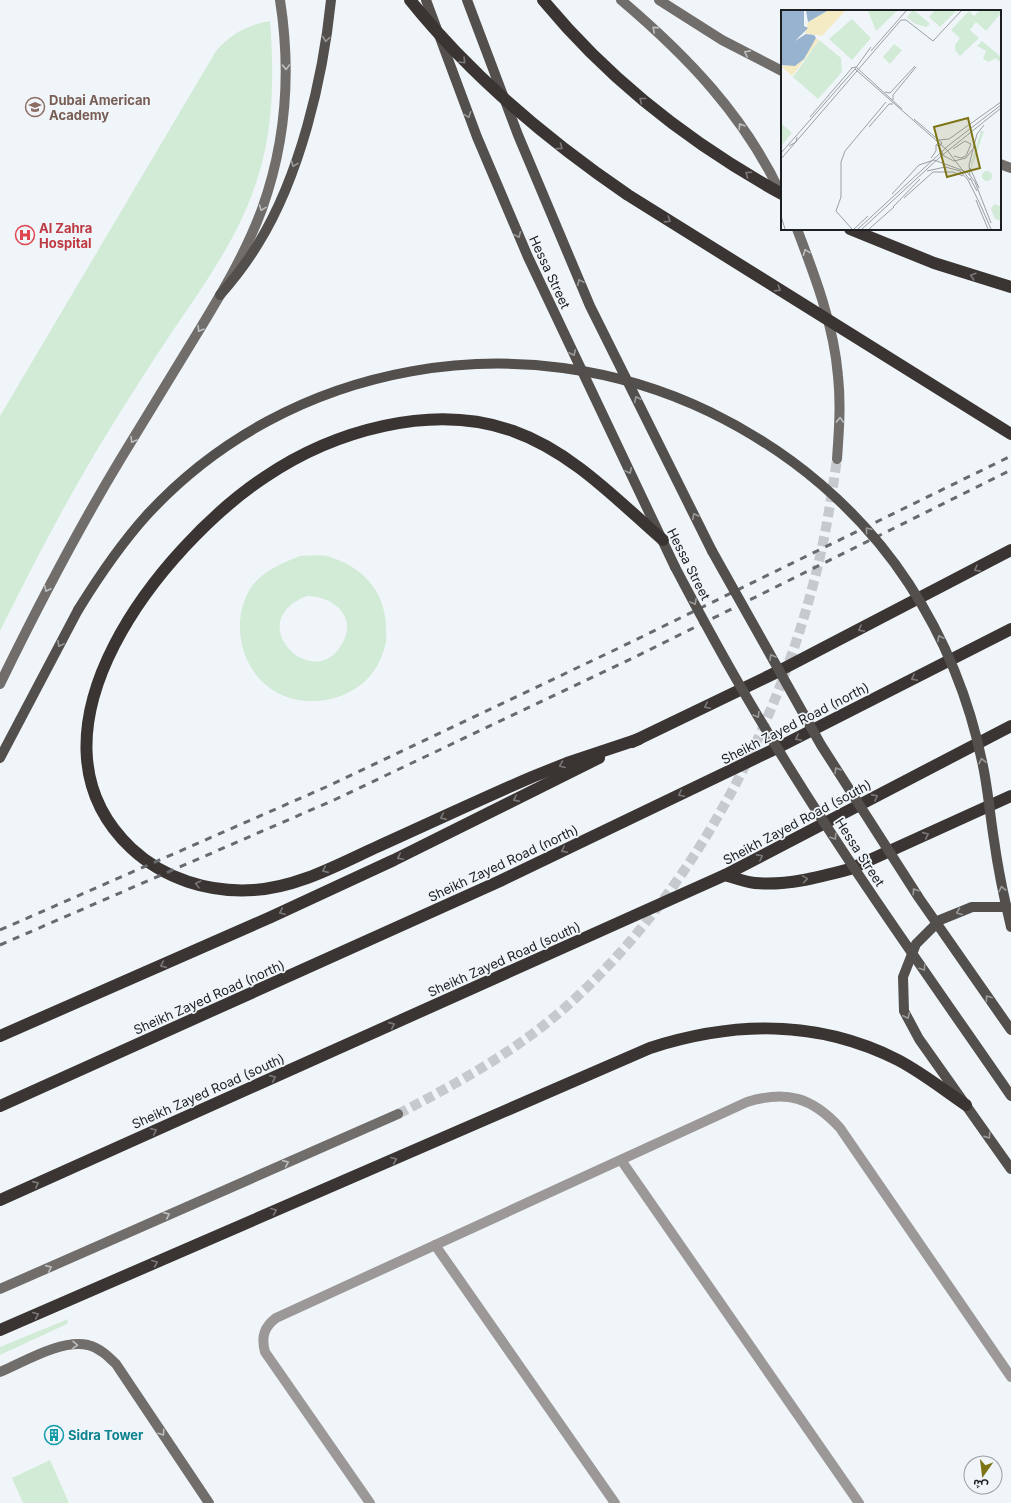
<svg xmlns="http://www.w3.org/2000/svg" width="1011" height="1503" font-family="Inter,'Noto Sans Arabic',sans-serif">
  <rect width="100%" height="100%" fill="#f0f5fa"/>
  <g fill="#d2ebd7" fill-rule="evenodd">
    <path d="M 270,21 C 274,74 274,126 258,177 C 240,235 206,282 172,332 C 152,362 132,393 113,424 C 71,491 35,561 0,631 L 0,416 L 216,51 C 231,34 247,25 270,21 Z"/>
    <path d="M 300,556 C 310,556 322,554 330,557 C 365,568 387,594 386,631 C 386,635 387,641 385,646 C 383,653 379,664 374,671 C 352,702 303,711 271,689 C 239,667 230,618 252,586 C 264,570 283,563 300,556 ZM 307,596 C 331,596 356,614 344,640 C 318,698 238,623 307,596 Z"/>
    <path d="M 68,1319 L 67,1324 L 0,1355 L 0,1347 Z"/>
    <path d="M 50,1460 L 69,1503 L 23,1503 L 12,1478 Z"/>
  </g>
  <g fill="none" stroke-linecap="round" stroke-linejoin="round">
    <path stroke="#c6cace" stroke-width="10" stroke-dasharray="10 5" stroke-linecap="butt" d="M 398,1114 C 458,1083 518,1050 568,1005 C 693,893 781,723 819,561 C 827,527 832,493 837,459"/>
    <g stroke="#9b9897" stroke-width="10">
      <path d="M 621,1160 L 859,1503"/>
      <path d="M 435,1245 L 615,1503"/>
      <path d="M 370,1503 L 265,1352 C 261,1337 264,1327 276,1318 L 747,1102 C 786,1090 812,1097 840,1128 L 1011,1377"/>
    </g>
    <g stroke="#716d6a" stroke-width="10">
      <path d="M 621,0 C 687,56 744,115 781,194"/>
      <path d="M 659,0 L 722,40 L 782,71"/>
      <path d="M 1000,164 L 1011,168"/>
      <path d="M 797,229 C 815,276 834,326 838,376 C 841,404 839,431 837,459"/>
      <path d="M 0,684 C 37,608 76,533 120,460 C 145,419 170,378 195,337 C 220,296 245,255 262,209 C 286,142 291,70 280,0"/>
      <path d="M 0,1289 L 398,1114"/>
      <path d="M 0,1372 C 24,1362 61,1339 88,1345 C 100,1348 108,1356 116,1364 L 209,1503"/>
    </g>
    <g stroke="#534f4c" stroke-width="10">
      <path d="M 426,0 L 477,137 L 528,257 L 675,567"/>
      <path d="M 467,0 L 518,135 L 590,306 L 712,551"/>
      <path d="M 220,295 C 234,279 247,262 258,244 C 300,176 323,79 331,0"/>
      <path d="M 0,758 L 78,610"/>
      <path d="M 1011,909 L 1007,907 L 972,907 L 940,920 L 916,944 L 903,977 L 904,1011 L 919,1039 L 1011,1169"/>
    </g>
    <g stroke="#3a3532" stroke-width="12">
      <path d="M 850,229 L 934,263 L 1011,287"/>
      <path d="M 639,739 L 567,763 L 532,777 C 481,799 430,823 379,846 C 339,864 299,887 254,890 C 209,893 164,879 131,848 C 10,733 163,545 265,477 C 333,431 432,402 513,431 C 572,452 616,499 663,540"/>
      <path d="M 632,742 L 775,673 L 1011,550"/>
      <path d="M 725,875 C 735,878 745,882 755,883 C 787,886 820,877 850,869 L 1011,796"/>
      <path d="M 0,1036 L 271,917 L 394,860 L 599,758"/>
      <path d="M 0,1106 L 500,881 L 779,747 L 1011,629"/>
      <path d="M 0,1200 L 725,875 L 1011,726"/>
      <path d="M 0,1330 L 650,1048 C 734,1021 817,1019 898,1060 C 921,1072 944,1090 966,1105"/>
    </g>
    <g stroke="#676a6e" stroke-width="3" stroke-dasharray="7 7" stroke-linecap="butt">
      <path d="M 0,930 L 326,787 L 621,647 L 1011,456"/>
      <path d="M 0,945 L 334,800 L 635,657 L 1011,470"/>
    </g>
    <g stroke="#534f4c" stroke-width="10">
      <path d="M 712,551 L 821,745 L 919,898 L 1011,1030"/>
      <path d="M 675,567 C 707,628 740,688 776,746 C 849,866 931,980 1011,1096"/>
      <path d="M 78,610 C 99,576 120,545 146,516 C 288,360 523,321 710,412 C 790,451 860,509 909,584 C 945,639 970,701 983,766 C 988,790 990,815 994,840 C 998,869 1004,898 1011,927"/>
    </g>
    <g stroke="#3a3532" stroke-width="12">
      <path d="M 410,0 C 472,77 546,139 628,195 L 1011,434"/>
      <path d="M 543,0 C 609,80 691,144 782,194"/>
    </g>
  </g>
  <defs><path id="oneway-chevron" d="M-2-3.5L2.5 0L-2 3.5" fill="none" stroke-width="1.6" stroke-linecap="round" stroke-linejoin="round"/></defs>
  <g stroke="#bdbfc0">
    <use href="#oneway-chevron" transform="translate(655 29) rotate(-140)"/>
    <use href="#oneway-chevron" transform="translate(747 53) rotate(-152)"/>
    <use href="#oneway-chevron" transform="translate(286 67) rotate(88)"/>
    <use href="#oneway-chevron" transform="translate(741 126) rotate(-123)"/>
    <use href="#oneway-chevron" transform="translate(262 208) rotate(110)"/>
    <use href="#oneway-chevron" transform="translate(806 252) rotate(-111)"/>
    <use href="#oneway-chevron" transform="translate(200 329) rotate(121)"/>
    <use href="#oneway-chevron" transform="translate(840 420) rotate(-88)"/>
    <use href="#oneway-chevron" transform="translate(133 440) rotate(121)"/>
    <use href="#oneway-chevron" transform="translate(47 589) rotate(117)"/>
    <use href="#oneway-chevron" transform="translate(286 1163) rotate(-24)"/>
    <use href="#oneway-chevron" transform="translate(167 1215) rotate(-24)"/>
    <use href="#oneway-chevron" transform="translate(49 1268) rotate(-24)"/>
    <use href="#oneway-chevron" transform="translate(75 1345) rotate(1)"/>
    <use href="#oneway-chevron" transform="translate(162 1433) rotate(56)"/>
  </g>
  <g stroke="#9a9a9a">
    <use href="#oneway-chevron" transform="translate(326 39) rotate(98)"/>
    <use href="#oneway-chevron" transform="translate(468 115) rotate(69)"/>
    <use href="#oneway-chevron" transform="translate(294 164) rotate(111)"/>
    <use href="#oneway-chevron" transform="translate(518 235) rotate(66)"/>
    <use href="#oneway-chevron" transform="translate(580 282) rotate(-114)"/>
    <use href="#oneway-chevron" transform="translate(573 353) rotate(65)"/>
    <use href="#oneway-chevron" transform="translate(637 399) rotate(-116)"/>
    <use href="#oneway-chevron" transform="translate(629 471) rotate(65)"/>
    <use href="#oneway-chevron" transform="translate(695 516) rotate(-116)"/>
    <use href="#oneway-chevron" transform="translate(868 530) rotate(-131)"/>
    <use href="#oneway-chevron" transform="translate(694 602) rotate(62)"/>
    <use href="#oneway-chevron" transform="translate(940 638) rotate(-117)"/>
    <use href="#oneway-chevron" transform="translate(60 644) rotate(118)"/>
    <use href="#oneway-chevron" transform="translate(772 657) rotate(-119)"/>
    <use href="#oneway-chevron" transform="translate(757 715) rotate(59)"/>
    <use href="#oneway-chevron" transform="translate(982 761) rotate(-103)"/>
    <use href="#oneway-chevron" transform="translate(837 770) rotate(-122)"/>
    <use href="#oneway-chevron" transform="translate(834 837) rotate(57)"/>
    <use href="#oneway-chevron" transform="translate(1002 889) rotate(-102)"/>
    <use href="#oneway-chevron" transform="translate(915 891) rotate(-123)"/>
    <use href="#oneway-chevron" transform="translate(959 912) rotate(158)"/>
    <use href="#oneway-chevron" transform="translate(923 968) rotate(56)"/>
    <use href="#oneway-chevron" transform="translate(988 998) rotate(-126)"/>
    <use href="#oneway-chevron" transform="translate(907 1016) rotate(65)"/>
    <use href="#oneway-chevron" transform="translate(988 1136) rotate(55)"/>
  </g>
  <g stroke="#7a7878">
    <use href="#oneway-chevron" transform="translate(463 61) rotate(46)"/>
    <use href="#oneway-chevron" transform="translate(642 100) rotate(-142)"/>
    <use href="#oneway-chevron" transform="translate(560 147) rotate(37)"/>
    <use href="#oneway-chevron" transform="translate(748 174) rotate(-146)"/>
    <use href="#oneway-chevron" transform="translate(668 220) rotate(32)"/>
    <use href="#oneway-chevron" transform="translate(973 276) rotate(-163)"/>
    <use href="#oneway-chevron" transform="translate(778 289) rotate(32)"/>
    <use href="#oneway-chevron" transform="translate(977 569) rotate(152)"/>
    <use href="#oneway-chevron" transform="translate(861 629) rotate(153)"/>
    <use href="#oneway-chevron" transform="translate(914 678) rotate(153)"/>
    <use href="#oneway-chevron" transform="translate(707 706) rotate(154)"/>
    <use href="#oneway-chevron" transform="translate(798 738) rotate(153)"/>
    <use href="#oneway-chevron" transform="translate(562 765) rotate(158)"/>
    <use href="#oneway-chevron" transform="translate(681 794) rotate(154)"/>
    <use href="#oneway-chevron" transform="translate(875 797) rotate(-28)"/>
    <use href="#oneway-chevron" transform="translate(516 799) rotate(154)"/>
    <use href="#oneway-chevron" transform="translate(443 817) rotate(156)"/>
    <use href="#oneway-chevron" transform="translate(926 835) rotate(-24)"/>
    <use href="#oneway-chevron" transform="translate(564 850) rotate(154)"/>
    <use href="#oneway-chevron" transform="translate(400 857) rotate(154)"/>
    <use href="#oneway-chevron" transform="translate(760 857) rotate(-28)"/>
    <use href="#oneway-chevron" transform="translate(325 870) rotate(156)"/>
    <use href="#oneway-chevron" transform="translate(805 879) rotate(-9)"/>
    <use href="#oneway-chevron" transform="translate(198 884) rotate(-166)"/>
    <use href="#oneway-chevron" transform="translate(282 912) rotate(155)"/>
    <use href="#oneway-chevron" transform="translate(163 965) rotate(156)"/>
    <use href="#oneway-chevron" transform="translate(392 1025) rotate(-24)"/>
    <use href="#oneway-chevron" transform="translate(273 1078) rotate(-24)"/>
    <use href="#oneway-chevron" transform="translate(154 1131) rotate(-24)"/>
    <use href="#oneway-chevron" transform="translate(394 1160) rotate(-23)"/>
    <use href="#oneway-chevron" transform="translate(36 1184) rotate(-24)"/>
    <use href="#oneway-chevron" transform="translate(274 1211) rotate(-23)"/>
    <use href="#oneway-chevron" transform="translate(155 1263) rotate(-23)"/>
    <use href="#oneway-chevron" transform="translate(36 1315) rotate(-23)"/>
  </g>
  <defs>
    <symbol id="school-ring" viewBox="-11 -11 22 22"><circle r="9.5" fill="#f0f5fa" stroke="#8d6e63" stroke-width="1.5"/><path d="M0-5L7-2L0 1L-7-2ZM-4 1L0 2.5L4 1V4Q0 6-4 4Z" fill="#8d6e63"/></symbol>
    <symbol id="hospital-ring" viewBox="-11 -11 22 22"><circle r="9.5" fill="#f0f5fa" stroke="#e0444e" stroke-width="1.5"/><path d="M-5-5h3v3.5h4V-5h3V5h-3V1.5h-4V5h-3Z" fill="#e0444e"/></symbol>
    <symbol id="building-ring" viewBox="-11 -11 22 22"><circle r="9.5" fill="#f0f5fa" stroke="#0f9aa8" stroke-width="1.5"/><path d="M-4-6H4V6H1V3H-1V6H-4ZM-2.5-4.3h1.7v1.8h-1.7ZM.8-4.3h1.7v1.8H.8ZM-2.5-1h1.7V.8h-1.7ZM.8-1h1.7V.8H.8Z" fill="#0f9aa8"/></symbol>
  </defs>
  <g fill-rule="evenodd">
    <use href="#school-ring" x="24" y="96" width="22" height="22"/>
    <use href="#hospital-ring" x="14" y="224" width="22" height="22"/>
    <use href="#building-ring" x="43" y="1424" width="22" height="22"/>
  </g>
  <g text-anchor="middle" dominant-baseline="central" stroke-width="3.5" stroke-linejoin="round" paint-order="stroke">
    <g font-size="13" font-weight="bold" fill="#785e54" stroke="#f0f5fa" text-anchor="start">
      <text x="49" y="100">Dubai American<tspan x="49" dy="15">Academy</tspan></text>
    </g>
    <g font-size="13" font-weight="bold" fill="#be3a42" stroke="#f0f5fa" text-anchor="start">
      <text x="39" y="228">Al Zahra<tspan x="39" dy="15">Hospital</tspan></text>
    </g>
    <g font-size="13" fill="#1c1e20" stroke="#f0f5fa">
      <text transform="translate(550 272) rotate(65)">Hessa Street</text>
      <text transform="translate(689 564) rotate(63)">Hessa Street</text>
      <text transform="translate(795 723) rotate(-27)">Sheikh Zayed Road (north)</text>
      <text transform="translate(797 822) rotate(-28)">Sheikh Zayed Road (south)</text>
      <text transform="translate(860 852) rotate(57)">Hessa Street</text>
      <text transform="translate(503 863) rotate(-25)">Sheikh Zayed Road (north)</text>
      <text transform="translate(504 959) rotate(-24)">Sheikh Zayed Road (south)</text>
      <text transform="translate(209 997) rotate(-24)">Sheikh Zayed Road (north)</text>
      <text transform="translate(208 1091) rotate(-24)">Sheikh Zayed Road (south)</text>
    </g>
    <g font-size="13" font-weight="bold" fill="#0d838f" stroke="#f0f5fa" text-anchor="start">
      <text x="68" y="1435">Sidra Tower</text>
    </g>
  </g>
  <g transform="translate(781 10)">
    <rect width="220" height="220" fill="#f0f5fa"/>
    <path d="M 87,1 L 116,1 L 95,21 ZM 131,1 L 134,1 L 149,14 L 145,17 L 134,14 L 126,7 ZM 153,1 L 175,1 L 159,17 L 148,7 ZM 188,1 L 193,6 L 198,1 L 220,1 L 220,3 L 205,21 L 195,12 L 189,20 L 198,28 L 179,46 L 174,40 L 174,35 L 179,28 L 170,20 ZM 71,9 L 90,28 L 71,50 L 48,29 ZM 38,30 L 60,48 L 61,62 L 37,89 L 12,67 ZM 201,31 L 220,47 L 218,52 L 215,48 L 208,52 L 202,49 L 205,41 L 196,36 ZM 113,34 L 121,40 L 109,54 L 102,47 ZM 0,113 L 11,123 L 0,136 ZM 200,121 L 203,121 L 190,160 L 190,153 ZM201 166a5 5 0 1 1 10 0a5 5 0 1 1-10 0ZM 213,194 L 219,196 L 220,211 L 214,209 L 210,199 Z" fill="#d2ebd7"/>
    <path d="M 46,1 L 64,1 L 41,26 L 24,23 L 27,12 ZM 35,28 L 38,30 L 11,66 L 0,56 L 17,54 Z" fill="#f4ebc5"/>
    <path d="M 0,1 L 23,1 L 23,16 L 27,18 L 14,31 L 25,24 L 33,25 L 35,28 L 23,49 L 14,56 L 0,55 ZM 25,1 L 46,1 L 27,12 Z" fill="#98b3cf"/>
    <path fill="none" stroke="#9b9fa3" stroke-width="1" d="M 90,37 L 74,59 L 166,140 L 189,170M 90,41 L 125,1M 70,58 L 75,57 L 121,99M 104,82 L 109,83 L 134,56M 112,90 L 112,85 L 135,57M 29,107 L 71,58M 133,109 L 161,133 L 158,137 L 155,134M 88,117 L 108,94 L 112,94M 158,130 L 168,129 L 220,92M 157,135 L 163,146 L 173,151 L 185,148 L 191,140M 8,136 L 15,132 L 16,127M 172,139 L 184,131 L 190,134 L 185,146 L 180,148 L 173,146M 0,143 L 74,59M 150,148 L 155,141 L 155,135M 0,149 L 120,10 L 125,10 L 152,31 L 180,1M 189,158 L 198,178M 146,161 L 164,157 L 179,161 L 187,170 L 199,194M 189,166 L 188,155 L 196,124 L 203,115M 189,168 L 196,181M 111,184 L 138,155 L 153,150 L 186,162 L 194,172 L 201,190M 123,188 L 152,162 L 172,162 L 182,166M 195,190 L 207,219M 201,190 L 210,213M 199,194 L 210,219M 112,197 L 139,169M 0,206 L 4,219M 71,219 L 55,201 L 60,187 L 60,152 L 64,141 L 105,92M 73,219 L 87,206M 77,219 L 168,135 L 220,95M 81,219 L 159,147 L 220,98M 88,219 L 113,197"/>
    <path fill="#7d7416" fill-opacity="0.15" stroke="#7d7416" stroke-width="2" d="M 187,108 L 199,158 L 166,167 L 153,117 Z"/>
    <rect width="220" height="220" fill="none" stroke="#1c1e20" stroke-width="2"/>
  </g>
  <g transform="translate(983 1475) rotate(194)"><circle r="19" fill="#f0f5fa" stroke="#9b9fa3"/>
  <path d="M0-3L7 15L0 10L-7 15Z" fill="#7d7416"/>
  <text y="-6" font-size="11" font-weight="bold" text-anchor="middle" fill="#1c1e20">ش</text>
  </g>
</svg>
